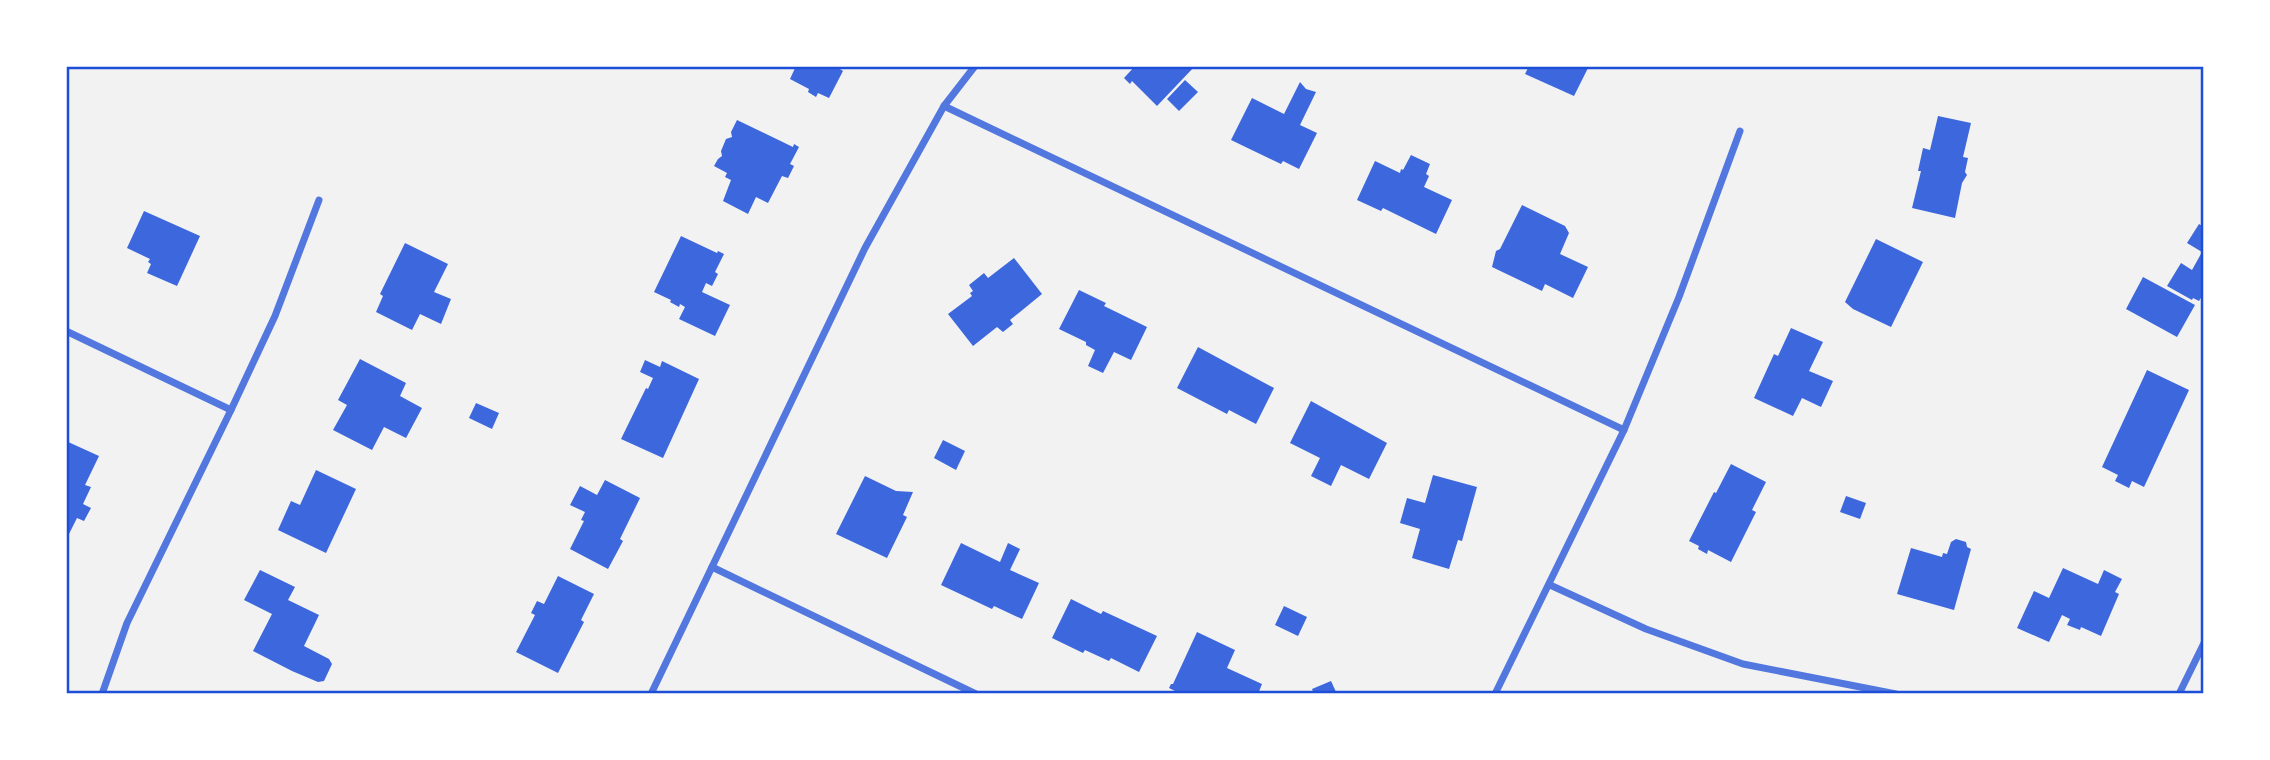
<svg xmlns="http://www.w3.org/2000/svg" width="2270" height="760" font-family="'Source Sans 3',sans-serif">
  <rect width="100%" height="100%" fill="#f2f2f2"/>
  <g fill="#3d67dc">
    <path d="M 796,66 L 841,66 L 840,69 L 843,71 L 829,98 L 818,93 L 816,97 L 808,92 L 809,89 L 790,79 Z"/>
    <path d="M 1135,66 L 1195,66 L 1157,106 L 1132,81 L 1130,84 L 1124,78 Z"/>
    <path d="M 1529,66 L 1589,66 L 1574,96 L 1525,74 Z"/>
    <path d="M 1185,80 L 1198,92 L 1179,111 L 1167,99 Z"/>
    <path d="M 1300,82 L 1306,89 L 1316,92 L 1300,125 L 1317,133 L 1299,169 L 1283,161 L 1281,164 L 1231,140 L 1252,98 L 1284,114 Z"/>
    <path d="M 1938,116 L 1971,123 L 1963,157 L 1968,158 L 1965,172 L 1967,175 L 1962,183 L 1955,218 L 1912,208 L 1921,171 L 1918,171 L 1923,148 L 1930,150 Z"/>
    <path d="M 737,120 L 793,147 L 794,144 L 799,147 L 790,164 L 794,166 L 788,178 L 782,176 L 768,203 L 756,197 L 748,214 L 723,201 L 731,180 L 725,177 L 727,173 L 714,166 L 718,159 L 722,156 L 721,151 L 726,139 L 732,137 L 731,132 Z"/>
    <path d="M 1411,155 L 1430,164 L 1426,174 L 1429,176 L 1424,187 L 1452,200 L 1436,234 L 1383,208 L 1381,211 L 1357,200 L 1375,161 L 1400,173 L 1401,169 L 1403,170 Z"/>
    <path d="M 1522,205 L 1565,226 L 1569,233 L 1560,254 L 1588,267 L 1573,298 L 1545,284 L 1542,291 L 1492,267 L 1496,251 L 1500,249 Z"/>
    <path d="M 144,211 L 200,236 L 177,286 L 147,273 L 151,264 L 148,262 L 150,259 L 127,248 Z"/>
    <path d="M 2199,224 L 2204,227 L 2204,293 L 2199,301 L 2193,298 L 2192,300 L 2167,286 L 2181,263 L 2192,270 L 2202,252 L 2187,243 Z"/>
    <path d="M 681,236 L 717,253 L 718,251 L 724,254 L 715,272 L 718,274 L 712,286 L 706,283 L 702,292 L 730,305 L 715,336 L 679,319 L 685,307 L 680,304 L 679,307 L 670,302 L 671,300 L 654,292 Z"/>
    <path d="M 1876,239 L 1923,262 L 1891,327 L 1853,309 L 1845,302 Z"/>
    <path d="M 405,243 L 448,264 L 434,292 L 451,299 L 441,324 L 420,314 L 412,330 L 376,312 L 383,296 L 380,294 Z"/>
    <path d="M 1014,258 L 1042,294 L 1010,320 L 1013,324 L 1003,332 L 997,327 L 973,346 L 948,314 L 972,296 L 970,293 L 973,291 L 969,285 L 984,273 L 988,278 Z"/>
    <path d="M 2143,277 L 2195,305 L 2177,337 L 2126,309 Z"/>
    <path d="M 1079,290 L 1106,303 L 1104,306 L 1147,327 L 1131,360 L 1114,352 L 1103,373 L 1088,366 L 1095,350 L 1086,345 L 1086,342 L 1059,329 Z"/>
    <path d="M 1791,328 L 1823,342 L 1809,371 L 1833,381 L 1821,407 L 1802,398 L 1793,416 L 1754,398 L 1774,354 L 1778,356 Z"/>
    <path d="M 1198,347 L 1274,388 L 1256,424 L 1229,410 L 1227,414 L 1177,388 Z"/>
    <path d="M 360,359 L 406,383 L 400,396 L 422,408 L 406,438 L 384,427 L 372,450 L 333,430 L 347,405 L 338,400 Z"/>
    <path d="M 645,360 L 660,367 L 662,361 L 699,379 L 663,458 L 621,439 L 646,388 L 648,389 L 653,378 L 640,372 Z"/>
    <path d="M 2147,370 L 2189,390 L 2144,487 L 2132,481 L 2129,488 L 2115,481 L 2118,475 L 2102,467 Z"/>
    <path d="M 1311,401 L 1387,443 L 1369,479 L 1341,465 L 1331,486 L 1311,476 L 1320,458 L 1290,443 Z"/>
    <path d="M 476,403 L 499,413 L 492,429 L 469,418 Z"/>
    <path d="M 943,440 L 965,451 L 956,470 L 934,458 Z"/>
    <path d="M 66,441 L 99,456 L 85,485 L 91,487 L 83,504 L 91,508 L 84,521 L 77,518 L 66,540 Z"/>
    <path d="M 1731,464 L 1766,482 L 1752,510 L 1756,512 L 1731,562 L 1708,550 L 1707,554 L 1698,549 L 1699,546 L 1689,541 L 1714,492 L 1716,493 Z"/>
    <path d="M 316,470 L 356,489 L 326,553 L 278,530 L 291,501 L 300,505 Z"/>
    <path d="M 1433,475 L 1477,487 L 1462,541 L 1458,540 L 1449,569 L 1412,558 L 1420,529 L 1400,523 L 1407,498 L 1425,503 Z"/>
    <path d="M 865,476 L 896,491 L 913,492 L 903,515 L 907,517 L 887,558 L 836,534 Z"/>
    <path d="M 605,480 L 640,498 L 620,539 L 623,541 L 608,569 L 570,549 L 584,521 L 581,520 L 585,512 L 570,505 L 580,486 L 597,495 Z"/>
    <path d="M 1846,496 L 1866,503 L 1860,519 L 1840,512 Z"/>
    <path d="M 1956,539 L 1966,542 L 1967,547 L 1971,549 L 1954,610 L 1897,594 L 1911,548 L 1942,557 L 1943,553 L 1947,554 L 1951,542 Z"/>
    <path d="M 961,543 L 1000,562 L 1008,543 L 1020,549 L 1010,570 L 1039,583 L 1022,619 L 994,606 L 992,609 L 941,585 Z"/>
    <path d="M 2063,568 L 2098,584 L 2104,570 L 2122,579 L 2115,592 L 2119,594 L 2101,636 L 2081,627 L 2080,630 L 2067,625 L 2070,619 L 2062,615 L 2049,642 L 2017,628 L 2034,591 L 2049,598 Z"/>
    <path d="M 260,570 L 295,587 L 288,600 L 319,615 L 304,646 L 329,659 L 332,664 L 324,681 L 318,682 L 292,671 L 253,651 L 272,614 L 244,600 Z"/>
    <path d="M 558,576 L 594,594 L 581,620 L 584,622 L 558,673 L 516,652 L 535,615 L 531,613 L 537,601 L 544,604 Z"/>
    <path d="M 1071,599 L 1101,614 L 1103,611 L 1157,636 L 1139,672 L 1111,658 L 1109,661 L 1085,650 L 1083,653 L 1052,638 Z"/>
    <path d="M 1284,606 L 1307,617 L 1298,636 L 1275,625 Z"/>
    <path d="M 1197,632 L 1235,650 L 1227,668 L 1262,684 L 1258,694 L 1181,694 L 1169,688 L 1171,684 L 1173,684 Z"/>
    <path d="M 1331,681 L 1337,694 L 1314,694 L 1312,689 Z"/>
  </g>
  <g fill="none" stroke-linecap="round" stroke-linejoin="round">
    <g stroke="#5277de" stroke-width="7">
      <path d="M 944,106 L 1624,430"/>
      <path d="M 66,331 L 231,410"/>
      <path d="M 712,567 L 976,694"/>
      <path d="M 1550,585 L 1646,629 L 1743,664 L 1896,694"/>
      <path d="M 102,694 L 127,623 L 231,410 L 275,316 L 319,200"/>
      <path d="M 651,694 L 865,248 L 944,106 L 975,66"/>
      <path d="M 1495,694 L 1624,430 L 1679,297 L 1740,131"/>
      <path d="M 2179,694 L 2204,643"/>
    </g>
  </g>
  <rect width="2270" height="760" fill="none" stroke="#ffffff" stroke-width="136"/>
  <rect x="68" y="68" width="2134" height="624" fill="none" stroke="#1d4ed8" stroke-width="2.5"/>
</svg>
